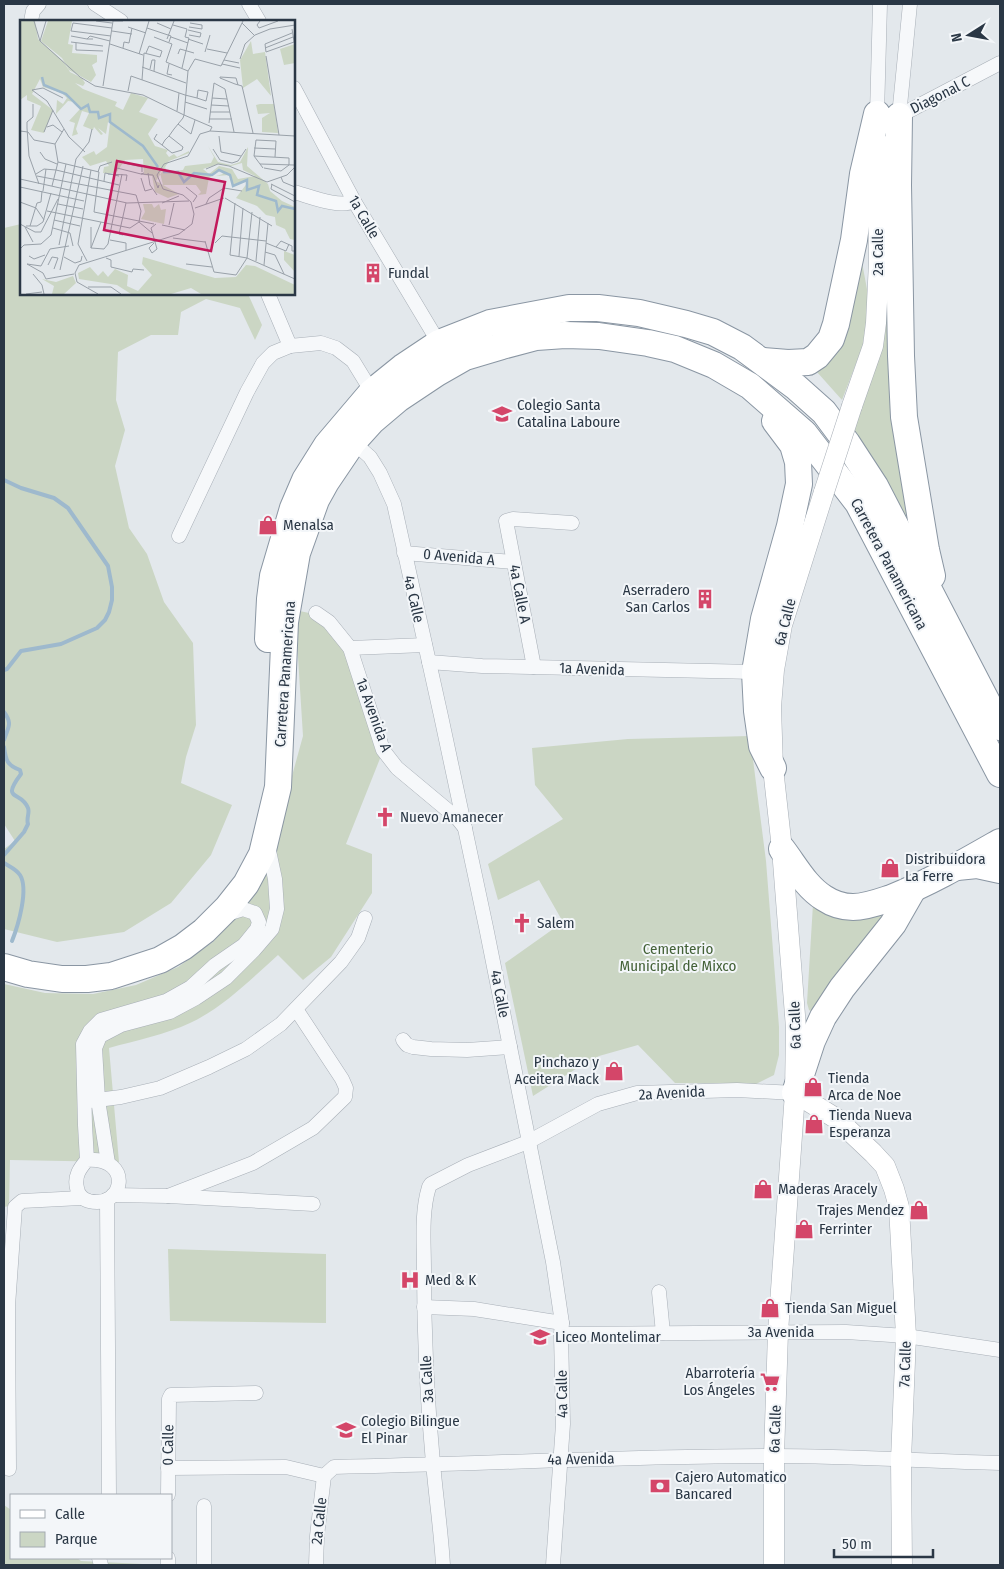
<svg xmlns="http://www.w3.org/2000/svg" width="1004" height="1569" font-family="'Fira Sans Condensed',sans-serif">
  <rect width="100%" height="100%" fill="#e3e8ec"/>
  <g fill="#cbd6c4">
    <path d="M 21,224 L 21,294 L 248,294 L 262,325 L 255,340 L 240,308 L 206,299 L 181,312 L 178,335 L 151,335 L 118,352 L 116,400 L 125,430 L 115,466 L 129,528 L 147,554 L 164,602 L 193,643 L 196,725 L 186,757 L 181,783 L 232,805 L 211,855 L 171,903 L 124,932 L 57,942 L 4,929 L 4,849 L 15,841 L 4,824 L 4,228 Z"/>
    <path d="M 861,257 L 869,300 L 863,345 L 842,400 L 817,372 L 830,360 Z"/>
    <path d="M 889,273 L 889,385 L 892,424 L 909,527 L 854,430 Z"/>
    <path d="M 295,610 L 323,616 L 345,648 L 383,751 L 346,844 L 372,854 L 372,893 L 331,957 L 303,980 L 278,955 C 250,980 224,1007 190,1023 C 167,1034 134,1041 109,1048 L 119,1162 L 10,1160 L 9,1206 L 4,1207 L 4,984 L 45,993 L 93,994 L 136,985 L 178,967 L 213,942 L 248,897 L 273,845 L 303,736 Z"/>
    <path d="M 750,736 L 766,861 L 779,1027 L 779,1055 L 774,1075 L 756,1084 L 675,1083 L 638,1045 L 599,1056 L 579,1067 L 533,1096 L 505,963 L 563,922 L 539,880 L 498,900 L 488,864 L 563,819 L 535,785 L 532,748 L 628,739 Z"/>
    <path d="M 813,904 L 846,919 L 857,920 L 883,913 L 885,915 L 813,1012 L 809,1010 L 807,1003 Z"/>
    <path d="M 168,1249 L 326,1254 L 326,1323 L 170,1321 Z"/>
    <path d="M 4,1505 L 11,1510 L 11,1558 L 77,1558 L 81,1561 L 163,1565 L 4,1565 Z"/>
  </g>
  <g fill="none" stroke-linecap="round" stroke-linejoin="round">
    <g stroke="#9eb9cd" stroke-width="4">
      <path d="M 4,480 L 21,488 L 54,498 L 68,508 L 108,566 L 112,587 L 112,600 L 109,612 L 105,620 L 97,628 L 61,644 L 21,651 L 7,669 L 4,670"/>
      <path d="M 4,712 C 13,724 8,727 4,740"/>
      <path d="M 4,747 C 6,761 7,765 20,770 L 21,774 C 0,802 21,790 28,808 C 30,813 26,818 28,824 L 24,832 L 4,855"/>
      <path d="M 4,863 C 10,867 16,869 20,875 C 29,889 18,926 12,941"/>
    </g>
    <defs>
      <g id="street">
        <path d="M 95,4 L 121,21"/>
        <path d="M 249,4 L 259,21"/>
        <path d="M 880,4 L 877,114 L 899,116 L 1000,63"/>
        <path d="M 31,21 L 33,11 L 39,4"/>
        <path d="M 294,88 L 354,201 L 439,343"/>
        <path d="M 899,116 L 910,4"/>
        <path d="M 294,192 C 309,196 340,209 354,201"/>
        <path d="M 268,294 L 290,346"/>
        <path d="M 353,442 L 370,457 L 380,473 L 394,504 L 441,716 L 486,927 L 553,1262 L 562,1323 L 561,1334 L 563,1424 L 553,1565"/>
        <path d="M 179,536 L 247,392 L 263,363 L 273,353 L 290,346 L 321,343 L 336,348 L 353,361 L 372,392"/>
        <path d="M 404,553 L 513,562"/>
        <path d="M 316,613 L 329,622 L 350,648 L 383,750 L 397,768 L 457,818 L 465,828"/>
        <path d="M 350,648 L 425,645"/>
        <path d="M 429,662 L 482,666 L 755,672"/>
        <path d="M 534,667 L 506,521 L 513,519 L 572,523"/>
        <path d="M 403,1040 L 407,1045 L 413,1047 L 431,1049 L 467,1050 L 510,1047"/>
        <path d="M 89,1101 L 121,1097 L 160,1088 L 209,1067 L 246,1049 L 281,1024 L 341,962 L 358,938 L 365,918"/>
        <path d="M 87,1160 C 134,1157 124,1210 89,1201 C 82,1199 78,1195 77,1188 C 74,1176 80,1168 87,1160 L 85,1125 L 83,1044 L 90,1031 L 101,1020 L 166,1001 L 191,987 L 215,965 L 244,945 L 257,929 L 259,922 L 255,913 L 243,909 L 227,914"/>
        <path d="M 108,1163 L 98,1100 L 95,1048 L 100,1036 L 121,1025 L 170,1012 L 196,998 L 226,978 L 254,950 L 272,929 L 277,909 L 275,879 L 268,846"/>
        <path d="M 113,1195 L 168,1196 L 313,1204"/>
        <path d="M 168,1196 L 253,1163 L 313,1128 L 345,1097 L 346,1088 L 342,1079 L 296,1009"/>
        <path d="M 107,1200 L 109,1495"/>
        <path d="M 659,1292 L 663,1333"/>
        <path d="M 424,1307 L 474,1309 L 562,1323"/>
        <path d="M 561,1334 L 846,1332 L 906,1336 L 1000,1350"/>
        <path d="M 168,1468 L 286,1467 L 324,1476"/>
        <path d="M 9,1469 L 8,1306 L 15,1207 L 22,1201 L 81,1198"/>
        <path d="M 324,1476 L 334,1467 C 480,1464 627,1456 773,1456 C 849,1456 925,1461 1000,1463"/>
        <path d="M 168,1495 L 169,1399 L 171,1395 L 256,1393"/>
        <path d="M 204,1506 L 204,1565"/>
        <path d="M 99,1558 L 101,1565"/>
        <path d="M 168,1558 L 168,1565"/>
        <path d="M 316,1565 L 317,1536 L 324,1476"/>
        <path d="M 443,1565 C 441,1531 436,1497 433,1463 C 427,1399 424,1334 424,1270 C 424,1243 421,1213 429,1187 L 431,1184 L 468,1165 L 528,1142 L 598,1104 L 637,1093 L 737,1090 L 795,1093"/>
      </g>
      <g id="secondary">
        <path d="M 852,406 L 873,346 L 876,323 L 879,262 L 877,141"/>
        <path d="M 795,1093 L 837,1119 L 873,1153 L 885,1166 L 894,1189 L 899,1207 L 906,1336 L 901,1460 L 902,1565"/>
        <path d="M 774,1565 L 774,1456 L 778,1332 L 795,1093 L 796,1028 L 782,849 L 773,768 L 771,707 L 774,670 L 782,625 L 824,492"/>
      </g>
      <g id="highway">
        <path d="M 899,116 L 898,185 L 901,356 L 904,417 L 926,550 L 932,576"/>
        <path d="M 763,361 L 788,363 L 808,362 L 817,356 L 831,339 L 836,324 L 854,240 L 863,174 L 877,114"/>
        <path d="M 268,639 L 270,599 L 273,576 L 293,508 L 305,480 L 327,445 L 372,392 L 403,367 L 439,343 L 490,323 L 569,308 L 598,308 L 639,313 L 686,324 L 713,332 L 742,347 L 796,387 L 824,412 L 847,443 L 875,486 L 1000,727"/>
        <path d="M 773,768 L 762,746 L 757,711 L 755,672 L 764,619 L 790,526 L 799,484 L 798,462 L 793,445 L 775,421"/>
        <path d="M 782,849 C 795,866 806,887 824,898 C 833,904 843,907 853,907 C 866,907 879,902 891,898 C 929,883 965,862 1000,842"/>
        <path d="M 957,867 L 977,865 L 1000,870"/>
        <path d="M 4,967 L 28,974 L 62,979 L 87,979 L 111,976 L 160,960 L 183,947 L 204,931 L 227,908 L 246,884 L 262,854 L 278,787 L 285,622 L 297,553 L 316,500 L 326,482 L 353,442 L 372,421 L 398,399 L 437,373 L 465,357 L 502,346 L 536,337 L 565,335 L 599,336 L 648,343 L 675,349 L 714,365 L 750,386 L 804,433 L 858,503 L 1000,774"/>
        <path d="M 795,1093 L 812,1041 L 823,1017 L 842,988 L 893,924 L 913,889"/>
      </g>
    </defs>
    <use href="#street" stroke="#a8afb7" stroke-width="15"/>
    <use href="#secondary" stroke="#a8afb7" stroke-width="21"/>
    <use href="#highway" stroke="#8a96a3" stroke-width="28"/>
    <use href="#street" stroke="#f6f8fa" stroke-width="14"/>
    <use href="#secondary" stroke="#fff" stroke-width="20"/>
    <use href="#highway" stroke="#fff" stroke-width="26"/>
    <defs>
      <path id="secondary-bridge" d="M 824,492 L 852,406"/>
    </defs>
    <use href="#secondary-bridge" stroke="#a8afb7" stroke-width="21" stroke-linecap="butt"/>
    <use href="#secondary-bridge" stroke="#fff" stroke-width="20"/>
  </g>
  <defs>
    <symbol id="building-bare" viewBox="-9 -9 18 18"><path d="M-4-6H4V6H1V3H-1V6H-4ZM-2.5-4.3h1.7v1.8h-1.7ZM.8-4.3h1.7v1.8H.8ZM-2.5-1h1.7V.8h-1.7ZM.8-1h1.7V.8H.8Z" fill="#d44669" stroke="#f3f6f9" stroke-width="2.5" paint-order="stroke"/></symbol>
    <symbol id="university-bare" viewBox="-9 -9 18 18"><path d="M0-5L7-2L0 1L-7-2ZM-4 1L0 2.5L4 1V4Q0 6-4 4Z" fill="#d44669" stroke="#f3f6f9" stroke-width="2.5" paint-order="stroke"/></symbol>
    <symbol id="shop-bare" viewBox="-9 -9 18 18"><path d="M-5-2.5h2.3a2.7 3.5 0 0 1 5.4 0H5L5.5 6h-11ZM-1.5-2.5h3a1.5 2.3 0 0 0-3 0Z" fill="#d44669" stroke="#f3f6f9" stroke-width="2.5" paint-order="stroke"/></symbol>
    <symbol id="church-bare" viewBox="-9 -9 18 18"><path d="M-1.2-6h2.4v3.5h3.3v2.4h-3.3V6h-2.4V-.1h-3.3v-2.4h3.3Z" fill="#d44669" stroke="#f3f6f9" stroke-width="2.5" paint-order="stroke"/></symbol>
    <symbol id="hospital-bare" viewBox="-9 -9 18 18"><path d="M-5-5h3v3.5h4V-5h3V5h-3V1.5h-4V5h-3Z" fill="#d44669" stroke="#f3f6f9" stroke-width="2.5" paint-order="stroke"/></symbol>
    <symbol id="school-bare" viewBox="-9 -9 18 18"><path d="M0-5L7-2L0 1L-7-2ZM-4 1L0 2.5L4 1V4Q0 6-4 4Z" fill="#d44669" stroke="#f3f6f9" stroke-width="2.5" paint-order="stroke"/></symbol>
    <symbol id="supermarket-bare" viewBox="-9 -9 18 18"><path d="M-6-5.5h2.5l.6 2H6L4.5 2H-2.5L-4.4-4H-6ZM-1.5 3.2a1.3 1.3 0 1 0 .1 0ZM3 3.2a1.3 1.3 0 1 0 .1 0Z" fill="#d44669" stroke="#f3f6f9" stroke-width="2.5" paint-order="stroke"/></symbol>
    <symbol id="bank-bare" viewBox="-9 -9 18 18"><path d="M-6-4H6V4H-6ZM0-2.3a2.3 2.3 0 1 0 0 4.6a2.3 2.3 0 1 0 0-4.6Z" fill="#d44669" stroke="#f3f6f9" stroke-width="2.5" paint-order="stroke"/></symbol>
  </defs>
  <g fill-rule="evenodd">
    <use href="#building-bare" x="359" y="259" width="28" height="28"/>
    <use href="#university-bare" x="488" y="400" width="28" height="28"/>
    <use href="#shop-bare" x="254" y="511" width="28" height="28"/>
    <use href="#building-bare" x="691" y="585" width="28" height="28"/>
    <use href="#church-bare" x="371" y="803" width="28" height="28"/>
    <use href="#shop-bare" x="876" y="854" width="28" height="28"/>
    <use href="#church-bare" x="508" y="909" width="28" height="28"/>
    <use href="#shop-bare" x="600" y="1057" width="28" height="28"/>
    <use href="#shop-bare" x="799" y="1073" width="28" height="28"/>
    <use href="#shop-bare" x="800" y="1110" width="28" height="28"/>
    <use href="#shop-bare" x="749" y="1175" width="28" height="28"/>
    <use href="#shop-bare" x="905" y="1196" width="28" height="28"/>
    <use href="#shop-bare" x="790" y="1215" width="28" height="28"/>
    <use href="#hospital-bare" x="396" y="1266" width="28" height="28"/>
    <use href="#shop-bare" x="756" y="1294" width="28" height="28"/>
    <use href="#school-bare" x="526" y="1323" width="28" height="28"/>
    <use href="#supermarket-bare" x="756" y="1368" width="28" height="28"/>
    <use href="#school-bare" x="332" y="1416" width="28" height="28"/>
    <use href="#bank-bare" x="646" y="1472" width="28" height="28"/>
  </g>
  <g text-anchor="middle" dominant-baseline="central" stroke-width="4" stroke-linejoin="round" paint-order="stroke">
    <g font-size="15" fill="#2a3745" stroke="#f3f6f9">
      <text transform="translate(940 95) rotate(-27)">Diagonal C</text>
      <text transform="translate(364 217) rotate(60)">1a Calle</text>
      <text transform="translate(878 252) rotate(-90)">2a Calle</text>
      <text transform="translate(459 557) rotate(5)">0 Avenida A</text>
      <text transform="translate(889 564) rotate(62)">Carretera Panamericana</text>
      <text transform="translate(520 594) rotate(79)">4a Calle A</text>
      <text transform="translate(414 599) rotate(77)">4a Calle</text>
      <text transform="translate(785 622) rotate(-76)">6a Calle</text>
      <text transform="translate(592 669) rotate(2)">1a Avenida</text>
      <text transform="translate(285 674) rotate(-86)">Carretera Panamericana</text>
      <text transform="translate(374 715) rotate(70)">1a Avenida A</text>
      <text transform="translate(500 994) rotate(79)">4a Calle</text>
      <text transform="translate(795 1025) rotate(-92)">6a Calle</text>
      <text transform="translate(672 1093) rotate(-3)">2a Avenida</text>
      <text x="781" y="1332">3a Avenida</text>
      <text transform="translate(905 1364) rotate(-88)">7a Calle</text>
      <text transform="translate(427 1379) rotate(-93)">3a Calle</text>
      <text transform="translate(562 1394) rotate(-91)">4a Calle</text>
      <text transform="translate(775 1429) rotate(-88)">6a Calle</text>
      <text transform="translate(168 1445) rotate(-89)">0 Calle</text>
      <text transform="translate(581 1459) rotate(-1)">4a Avenida</text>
      <text transform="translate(319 1521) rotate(-84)">2a Calle</text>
    </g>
    <g font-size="15" fill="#2a3745" stroke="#f3f6f9" text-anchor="start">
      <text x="388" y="273">Fundal</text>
      <text x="517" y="405">Colegio Santa<tspan x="517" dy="17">Catalina Laboure</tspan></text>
      <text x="283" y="525">Menalsa</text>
      <text x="690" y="590" text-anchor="end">Aserradero<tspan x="690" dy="17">San Carlos</tspan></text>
      <text x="400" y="817">Nuevo Amanecer</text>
      <text x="905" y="859">Distribuidora<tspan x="905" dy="17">La Ferre</tspan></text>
      <text x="537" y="923">Salem</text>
      <text x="599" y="1062" text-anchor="end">Pinchazo y<tspan x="599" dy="17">Aceitera Mack</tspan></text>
      <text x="828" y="1078">Tienda<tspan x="828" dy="17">Arca de Noe</tspan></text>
      <text x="829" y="1115">Tienda Nueva<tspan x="829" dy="17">Esperanza</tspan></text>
      <text x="778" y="1189">Maderas Aracely</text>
      <text x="904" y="1210" text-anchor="end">Trajes Mendez</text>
      <text x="819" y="1229">Ferrinter</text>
      <text x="425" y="1280">Med &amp; K</text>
      <text x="785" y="1308">Tienda San Miguel</text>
      <text x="555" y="1337">Liceo Montelimar</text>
      <text x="755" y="1373" text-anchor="end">Abarrotería<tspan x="755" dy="17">Los Ángeles</tspan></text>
      <text x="361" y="1421">Colegio Bilingue<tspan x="361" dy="17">El Pinar</tspan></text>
      <text x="675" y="1477">Cajero Automatico<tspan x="675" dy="17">Bancared</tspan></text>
    </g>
    <g font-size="15" fill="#436137" stroke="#f3f6f9">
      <text x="678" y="949">Cementerio<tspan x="678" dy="17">Municipal de Mixco</tspan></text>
    </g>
  </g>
  <g transform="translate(20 20)">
    <rect width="275" height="275" fill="#e3e8ec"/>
    <path d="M 0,1 L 15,1 L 18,19 L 43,41 L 50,52 L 62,58 L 65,63 L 63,66 L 55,63 L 63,69 L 97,82 L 95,86 L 103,90 L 111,73 L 128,78 L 119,92 L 138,99 L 128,114 L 135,126 L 148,130 L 146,133 L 149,137 L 154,134 L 157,137 L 169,131 L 169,133 L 149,141 L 136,161 L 159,174 L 148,178 L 135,172 L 132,156 L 124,155 L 123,139 L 105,140 L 96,153 L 83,153 L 84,147 L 89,146 L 86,141 L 70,146 L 62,137 L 74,131 L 76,135 L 87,127 L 90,103 L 88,102 L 86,114 L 78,108 L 83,114 L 81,115 L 74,107 L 73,110 L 63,106 L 69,93 L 62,91 L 56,109 L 58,114 L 52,116 L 55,103 L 49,101 L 60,89 L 55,82 L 48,81 L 36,94 L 37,80 L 43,84 L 47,78 L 42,73 L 23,67 L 20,59 L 12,74 L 33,90 L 24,113 L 11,110 L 21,86 L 7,80 L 7,75 L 0,80 ZM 28,1 L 52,1 L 48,24 L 53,25 L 52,33 L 77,35 L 77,42 L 72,45 L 76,55 L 71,62 L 49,50 L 42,38 L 21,21 ZM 231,21 L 233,34 L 245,32 L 251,76 L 237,59 L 223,68 L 220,40 ZM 275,24 L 275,43 L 264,45 L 260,29 ZM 240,84 L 254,84 L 258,113 L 242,112 L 242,98 L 250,93 L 238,94 L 236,85 ZM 188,126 L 198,142 L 211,145 L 220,142 L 228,127 L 227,146 L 248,164 L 250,171 L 262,181 L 275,187 L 275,220 L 270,219 L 265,209 L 256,205 L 255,197 L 246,195 L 237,186 L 216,178 L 228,162 L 222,161 L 213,167 L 209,155 L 196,156 L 203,154 L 200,150 L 189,158 L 186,174 L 178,175 L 181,172 L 176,165 L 143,165 L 140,153 L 145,147 L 147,152 L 163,150 L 165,146 L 191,143 L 194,137 ZM 222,143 L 223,150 L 235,156 L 218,159 L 212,149 L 199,146 L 189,154 L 183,149 L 198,144 L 211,146 ZM 123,184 L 132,184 L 134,188 L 139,184 L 141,190 L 146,189 L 144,204 L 121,199 L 125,192 ZM 264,231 L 275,235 L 275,252 L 264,240 ZM 123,237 L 195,258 L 216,257 L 226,245 L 235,246 L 275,265 L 275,274 L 181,274 L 171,268 L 151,274 L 111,274 L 97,265 L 59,259 L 58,253 L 70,247 L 78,256 L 83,251 L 88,257 L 95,249 L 108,255 L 107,266 L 118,271 L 132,255 L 122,244 ZM 53,256 L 56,263 L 44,274 L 32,274 L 34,266 L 22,259 L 36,262 Z" fill="#cbd6c4" fill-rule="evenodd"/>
    <path fill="none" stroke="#9eb9cd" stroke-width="2.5" d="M 22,57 L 24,65 L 46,74 L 61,89 L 68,85 L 70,92 L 78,92 L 79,98 L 90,94 L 90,102 L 123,126 L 138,147M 143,152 L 158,152 L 164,162 L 174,153 L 192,155 L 199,150 L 210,155 L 213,166 L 227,160 L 227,170 L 239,166 L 237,175 L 256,181 L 258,191 L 262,186 L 275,189"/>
    <path fill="none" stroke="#99a1a9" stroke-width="1" d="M 14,1 L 20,21 L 60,57 L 75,66 L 123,75 L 164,95 L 163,98 L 154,109 L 149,116 L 145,120 L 142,125 L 152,133 L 162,130 L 163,127 L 149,116M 76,1 L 92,3M 240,1 L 237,5 L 239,8 L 258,1M 137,3 L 151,9M 222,3 L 234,15M 153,5 L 167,9 L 165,17 L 169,18 L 162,48M 108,7 L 126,13M 169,7 L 182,9 L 182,5 L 170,3M 127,8 L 151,16 L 149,22M 272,9 L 274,21 L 274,22 L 246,32 L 245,24 L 272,13M 168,10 L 181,13 L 180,17 L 169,15M 92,11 L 112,14M 51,16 L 67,19M 91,16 L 51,11 L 53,3 L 92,8M 134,17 L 152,24 L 146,42 L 168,51M 151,17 L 168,23M 73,19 L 67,19 L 70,16 L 90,21M 147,19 L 154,1M 168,19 L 183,24M 20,21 L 26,1M 51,22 L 83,26M 56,23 L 56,30 L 83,31M 90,24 L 123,35M 103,28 L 104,22 L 109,23 L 112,8M 245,28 L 273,17M 187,29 L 207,33M 185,32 L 190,15M 119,34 L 129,1M 158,34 L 160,29 L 174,33M 246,36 L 259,115M 220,39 L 225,24 L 235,15 L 250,9 L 275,5M 204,40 L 219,43M 149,44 L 147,54 L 152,55M 202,44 L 220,48M 122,47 L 166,63M 130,49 L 132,40 L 135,40 L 134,51M 122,60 L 124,33 L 140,37 L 142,31 L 129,26 L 126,33M 218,65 L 216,58 L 200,57 L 200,58 L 215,64 L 222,66 L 233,113M 83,66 L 93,1 L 103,1M 12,70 L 27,81 L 49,117 L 65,132M 12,70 L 23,68 L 43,78M 108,71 L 111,56 L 165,75 L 177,78 L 186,81 L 188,72 L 178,70 L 177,78M 192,78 L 207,79M 165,82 L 187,89M 13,84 L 13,97 L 7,102 L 7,108 L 9,136 L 19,164M 191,85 L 209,86M 157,91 L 159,73M 190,92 L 210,92M 189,99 L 212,99M 189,103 L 194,63 L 205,69 L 214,112M 158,104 L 171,114 L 175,100M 27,107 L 33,105 L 42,112M 0,111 L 8,112 L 14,120 L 35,124M 190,111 L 192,107 L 164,95 L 168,51 L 175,39 L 201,46 L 223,1M 24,112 L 33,90M 137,114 L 134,119 L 142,125M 199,116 L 201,132 L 221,136M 234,128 L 255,129M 193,129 L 200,140 L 212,143 L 218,141 L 226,129M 20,132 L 25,139 L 37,144M 234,136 L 269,138 L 269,145 L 261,151 L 244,148M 38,142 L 79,152 L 74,192M 104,143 L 122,147 L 122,152M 240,144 L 274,145M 243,148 L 234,136 L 236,120 L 256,121 L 255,137M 186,149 L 198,144 L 209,146 L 247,162 L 267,155 L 275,147M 78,152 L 80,146 L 92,142M 95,153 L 97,148 L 121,154M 124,153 L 121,154 L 133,155 L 138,168 L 139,165M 128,153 L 130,165 L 137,175M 16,154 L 24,149 L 36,150 L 99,165M 88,154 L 107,155 L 106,161M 17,156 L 116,175 L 121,191 L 119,202 L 110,208 L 27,191M 261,157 L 263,162 L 275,167M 121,158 L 125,171 L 132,169M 0,159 L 107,183 L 169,181M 84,161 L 85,153 L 99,156M 251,164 L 275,176M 252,164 L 251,169 L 275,182M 32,166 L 38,142 L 35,124 L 44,109M 0,167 L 64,181M 166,167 L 177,176 L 173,182M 23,171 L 26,149M 205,178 L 252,206M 0,182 L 16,188 L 24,200M 142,183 L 159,176M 215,183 L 210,235 L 227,238 L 275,259M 38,184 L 63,189M 186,184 L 189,178 L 204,168 L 222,171M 175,188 L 204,178M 74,192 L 134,204M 34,200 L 60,206M 119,202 L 132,213M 0,204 L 15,212 L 21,212 L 38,179M 142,205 L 165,210M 149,205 L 154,183M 6,206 L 17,206 L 23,202 L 31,173M 10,206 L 17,183 L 21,182 L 22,171M 5,207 L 13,222M 33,208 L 50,213 L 53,226M 103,215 L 99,214 L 106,183M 153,218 L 185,222M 90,220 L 106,223 L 106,230M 185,221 L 194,252 L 216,255 L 227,238 L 232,192M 134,223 L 129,228 L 132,233 L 137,229 L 131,208 L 136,204M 195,223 L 202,216 L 246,221M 246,223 L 266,231 L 269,224M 39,225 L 56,139 L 69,122 L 72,109M 49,226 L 30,229 L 21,246 L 7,244 L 23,253 L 26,259 L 54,254M 256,227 L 261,221 L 272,226 L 272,231 L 275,231M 71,228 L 84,229 L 88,224 L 102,154M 71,228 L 81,202M 71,228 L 71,207M 0,229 L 4,225 L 21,224 L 31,215 L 46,144M 245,232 L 255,235 L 264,254M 9,236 L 14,239 L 25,235M 219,236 L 223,188M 44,237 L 55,243 L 61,241 L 62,236M 86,238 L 91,240 L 91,247 L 112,252 L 113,249 L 124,250M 67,241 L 58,224 L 71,150M 236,241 L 240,197M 166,244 L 192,247M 28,245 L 32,237 L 38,238 L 34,249M 244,245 L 248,203M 40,250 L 63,146M 13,254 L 22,265 L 24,274M 68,267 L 91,267 L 101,274M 6,274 L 22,272M 78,274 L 57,262 L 55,253 L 59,245 L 159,214 L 172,204 L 174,194 L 171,182 L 163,175 L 143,169 L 137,155 L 144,144 L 168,136 L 180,114 L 190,111 L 275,116"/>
    <path fill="#c2185b" fill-opacity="0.15" stroke="#c2185b" stroke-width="2.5" d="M 97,141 L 205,162 L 191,231 L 84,210 Z"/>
    <rect width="275" height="275" fill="none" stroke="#2a3745" stroke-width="2.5"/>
  </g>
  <rect width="1004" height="1569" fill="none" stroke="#2a3745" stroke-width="10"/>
  <rect x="10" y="1494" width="162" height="65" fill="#f3f6f9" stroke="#a3aab1"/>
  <rect x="20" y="1510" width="25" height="8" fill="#ffffff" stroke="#a3aab1"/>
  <text x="55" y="1519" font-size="15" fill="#2a3745">Calle</text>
  <rect x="20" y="1532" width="25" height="15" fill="#cbd6c4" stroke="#a3aab1"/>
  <text x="55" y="1544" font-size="15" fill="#2a3745">Parque</text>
  <g transform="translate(969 35) rotate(259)" stroke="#f3f6f9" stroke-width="4" paint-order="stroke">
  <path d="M0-4L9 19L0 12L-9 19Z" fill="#2a3745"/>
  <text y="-8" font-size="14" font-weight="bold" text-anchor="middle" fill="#2a3745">N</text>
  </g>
  <path d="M834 1549v8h99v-8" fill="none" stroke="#2a3745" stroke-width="2.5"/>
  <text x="842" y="1549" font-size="15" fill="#2a3745" stroke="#f3f6f9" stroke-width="4" paint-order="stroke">50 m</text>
</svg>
